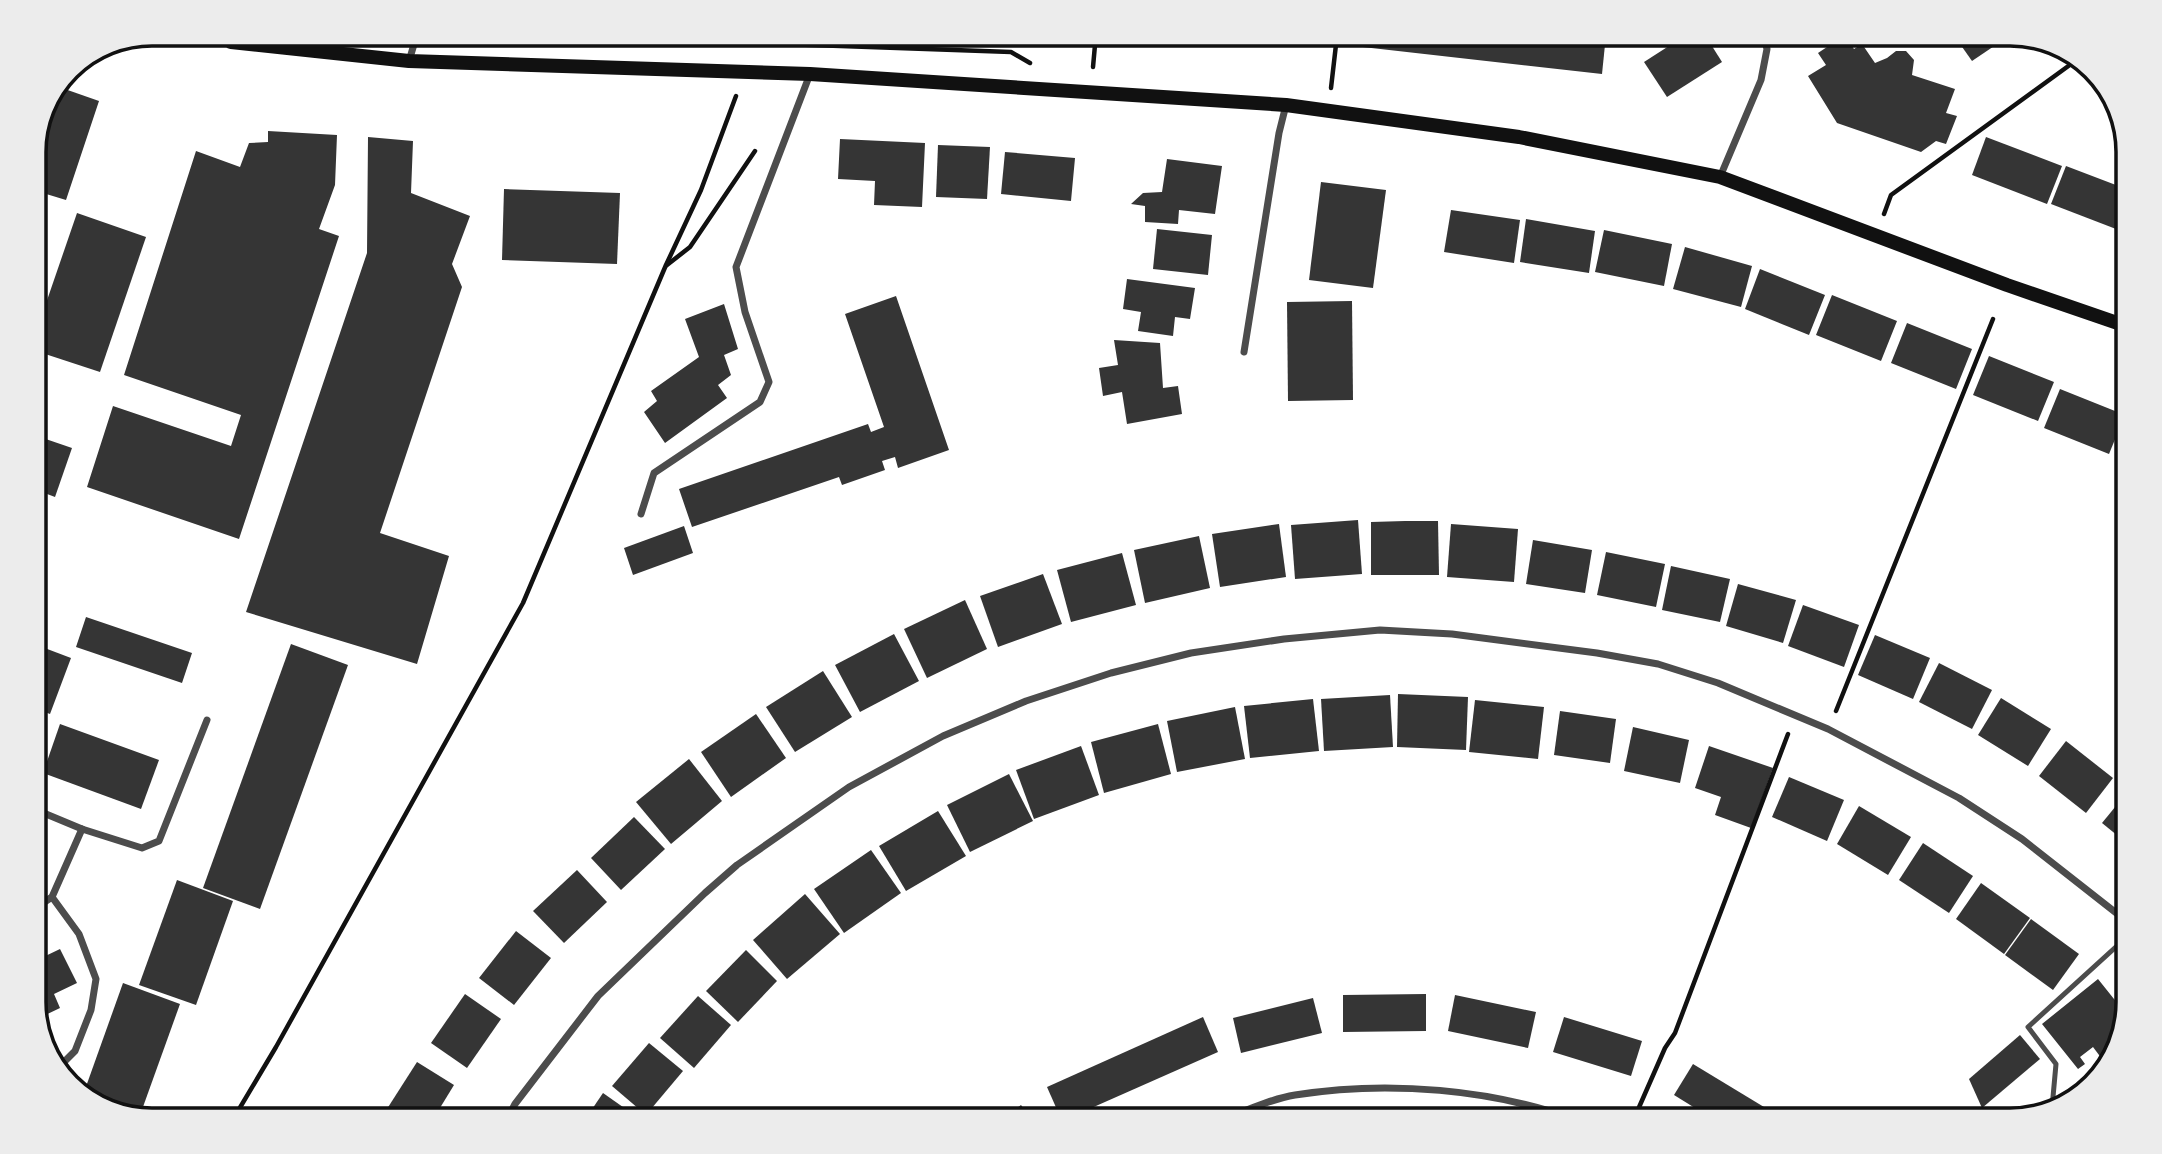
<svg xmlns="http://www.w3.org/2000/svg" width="2162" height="1154" font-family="'Playfair Display',serif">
  <rect width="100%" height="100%" fill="#fff"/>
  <g fill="#353535">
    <path d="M 1978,33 L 2010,33 L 2012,34 L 1972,61 L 1953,34 Z"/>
    <path d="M 1606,35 L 1602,74 L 1345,45 L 1346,36 Z"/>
    <path d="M 1686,35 L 1705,35 L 1722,62 L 1667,97 L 1644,62 Z"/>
    <path d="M 1845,35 L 1854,49 L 1862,44 L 1875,63 L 1887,58 L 1896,51 L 1906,51 L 1914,60 L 1912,75 L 1955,89 L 1946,113 L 1957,116 L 1946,144 L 1936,141 L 1921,152 L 1837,123 L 1808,76 L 1826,65 L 1818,53 Z"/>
    <path d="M 59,87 L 99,101 L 66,200 L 33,190 L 33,144 Z"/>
    <path d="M 268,131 L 337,135 L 335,185 L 319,229 L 339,236 L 239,539 L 87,487 L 113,406 L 231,446 L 241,415 L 124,375 L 196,151 L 240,167 L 249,143 L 268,142 Z"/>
    <path d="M 368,137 L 413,141 L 411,193 L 470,216 L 452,264 L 462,287 L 380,533 L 449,556 L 417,664 L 246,612 L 367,253 Z"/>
    <path d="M 1986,137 L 2062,166 L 2047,204 L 1972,175 Z"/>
    <path d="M 840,139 L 925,143 L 922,207 L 874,205 L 875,181 L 838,179 Z"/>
    <path d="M 938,145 L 990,147 L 987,199 L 936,197 Z"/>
    <path d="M 1005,152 L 1075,158 L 1071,201 L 1001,194 Z"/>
    <path d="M 1167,159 L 1222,166 L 1215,214 L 1179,210 L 1178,224 L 1145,222 L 1145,206 L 1131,204 L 1143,193 L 1162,192 Z"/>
    <path d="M 2066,166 L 2129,190 L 2129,234 L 2051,204 Z"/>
    <path d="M 1321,182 L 1386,190 L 1373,288 L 1309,280 Z"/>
    <path d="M 504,189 L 620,193 L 617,264 L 502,260 Z"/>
    <path d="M 1451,210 L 1520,220 L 1514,263 L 1444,252 Z"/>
    <path d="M 77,213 L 146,237 L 100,372 L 33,350 L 33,341 Z"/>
    <path d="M 1526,219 L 1595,231 L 1589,273 L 1520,262 Z"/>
    <path d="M 1157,229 L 1212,235 L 1208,275 L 1153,269 Z"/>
    <path d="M 1604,230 L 1672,244 L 1664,286 L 1595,272 Z"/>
    <path d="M 1685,247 L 1752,266 L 1741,307 L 1673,289 Z"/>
    <path d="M 1760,269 L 1825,295 L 1809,335 L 1745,309 Z"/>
    <path d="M 1127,279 L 1195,288 L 1190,319 L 1175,317 L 1173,336 L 1138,331 L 1141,312 L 1123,309 Z"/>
    <path d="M 1832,295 L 1897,321 L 1881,361 L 1816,335 Z"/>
    <path d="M 896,296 L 949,450 L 898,468 L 895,457 L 882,461 L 885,470 L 842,485 L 839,477 L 692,527 L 679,489 L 868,424 L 871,432 L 884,427 L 845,314 Z"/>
    <path d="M 1352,301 L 1353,400 L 1288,401 L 1287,302 Z"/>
    <path d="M 724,304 L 738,349 L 724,355 L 731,375 L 718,385 L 727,398 L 665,443 L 644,412 L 657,401 L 651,391 L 699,357 L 685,319 Z"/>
    <path d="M 1907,323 L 1972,349 L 1956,389 L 1891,363 Z"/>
    <path d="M 1114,340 L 1160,343 L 1163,388 L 1178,386 L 1182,414 L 1127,424 L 1122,392 L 1103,396 L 1099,368 L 1118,365 Z"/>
    <path d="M 1989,356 L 2054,382 L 2038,421 L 1973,395 Z"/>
    <path d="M 2060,389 L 2125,415 L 2109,454 L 2044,428 Z"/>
    <path d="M 2128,432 L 2129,432 L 2129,463 L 2118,459 Z"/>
    <path d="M 34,435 L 72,448 L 55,497 L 34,489 Z"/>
    <path d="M 1358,520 L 1362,574 L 1295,579 L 1291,525 Z"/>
    <path d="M 1405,521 L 1438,521 L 1439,575 L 1371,575 L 1371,522 Z"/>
    <path d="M 1279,524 L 1286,577 L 1220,587 L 1212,534 Z"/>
    <path d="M 1451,524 L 1518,529 L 1514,582 L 1447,577 Z"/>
    <path d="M 684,526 L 693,553 L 633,575 L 624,548 Z"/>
    <path d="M 1199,536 L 1210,588 L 1145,603 L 1134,550 Z"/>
    <path d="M 1533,540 L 1592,550 L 1585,593 L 1526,584 Z"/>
    <path d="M 1606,552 L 1665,564 L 1656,607 L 1597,595 Z"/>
    <path d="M 1122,553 L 1136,605 L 1071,622 L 1057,570 Z"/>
    <path d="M 1671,566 L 1730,579 L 1720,622 L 1662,610 Z"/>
    <path d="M 1043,574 L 1062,624 L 998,647 L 980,596 Z"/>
    <path d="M 1738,584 L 1796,600 L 1783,643 L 1726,626 Z"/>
    <path d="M 965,600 L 987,649 L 927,678 L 904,629 Z"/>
    <path d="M 1803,605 L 1859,625 L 1844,667 L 1788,646 Z"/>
    <path d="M 86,617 L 192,653 L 182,683 L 76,647 Z"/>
    <path d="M 894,634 L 919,681 L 860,712 L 835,665 Z"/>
    <path d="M 1875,635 L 1930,658 L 1913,699 L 1858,675 Z"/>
    <path d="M 34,644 L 71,658 L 50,714 L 34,708 Z"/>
    <path d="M 291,644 L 348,665 L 260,909 L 203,888 Z"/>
    <path d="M 1939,663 L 1992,690 L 1972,729 L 1919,702 Z"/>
    <path d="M 823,671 L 852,717 L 795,752 L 766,707 Z"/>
    <path d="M 1398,694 L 1468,697 L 1466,750 L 1397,747 Z"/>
    <path d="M 1390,695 L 1393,747 L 1324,751 L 1321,699 Z"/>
    <path d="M 2001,698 L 2051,729 L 2028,766 L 1978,735 Z"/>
    <path d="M 1313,699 L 1319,751 L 1250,758 L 1244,706 Z"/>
    <path d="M 1475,700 L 1544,707 L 1538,759 L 1469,752 Z"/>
    <path d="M 1235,707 L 1245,759 L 1177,772 L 1167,721 Z"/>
    <path d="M 1560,711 L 1616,719 L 1610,763 L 1554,755 Z"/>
    <path d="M 756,714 L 786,758 L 731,797 L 701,752 Z"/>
    <path d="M 60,724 L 159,760 L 141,809 L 43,773 Z"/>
    <path d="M 1158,724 L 1171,774 L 1104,793 L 1091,742 Z"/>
    <path d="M 1633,727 L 1689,740 L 1680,783 L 1624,771 Z"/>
    <path d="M 2066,741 L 2113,778 L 2086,813 L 2039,776 Z"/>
    <path d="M 1081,746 L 1099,795 L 1034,819 L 1016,770 Z"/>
    <path d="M 1709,746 L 1773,768 L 1751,828 L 1715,815 L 1721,797 L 1695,788 Z"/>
    <path d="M 689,759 L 722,801 L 671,844 L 636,802 Z"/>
    <path d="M 1009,774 L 1033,821 L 970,852 L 947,805 Z"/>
    <path d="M 1789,777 L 1844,800 L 1827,841 L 1772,817 Z"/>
    <path d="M 2129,790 L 2129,845 L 2102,823 Z"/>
    <path d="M 1859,806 L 1911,837 L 1888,875 L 1837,844 Z"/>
    <path d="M 938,811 L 966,856 L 906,891 L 879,846 Z"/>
    <path d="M 634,817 L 665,849 L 621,890 L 591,858 Z"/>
    <path d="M 1923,843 L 1973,876 L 1949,913 L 1899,880 Z"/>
    <path d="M 871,850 L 901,893 L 844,933 L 814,889 Z"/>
    <path d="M 577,870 L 607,902 L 564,943 L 533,911 Z"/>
    <path d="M 177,880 L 233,901 L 196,1005 L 139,985 Z"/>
    <path d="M 1981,883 L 2030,918 L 2004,954 L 1956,919 Z"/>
    <path d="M 805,894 L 840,934 L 787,979 L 753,940 Z"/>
    <path d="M 2031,919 L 2079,954 L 2053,990 L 2005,955 Z"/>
    <path d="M 516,931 L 551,958 L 514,1005 L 479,978 Z"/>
    <path d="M 60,949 L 77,983 L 54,994 L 60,1008 L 37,1019 L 34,1010 L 34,952 L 37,960 Z"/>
    <path d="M 746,950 L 777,981 L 738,1022 L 706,991 Z"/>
    <path d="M 2098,979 L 2126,1014 L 2116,1055 L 2099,1074 L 2096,1070 L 2105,1063 L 2093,1047 L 2080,1057 L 2085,1064 L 2078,1069 L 2042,1024 Z"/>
    <path d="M 123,983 L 180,1004 L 139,1118 L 99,1108 L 83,1095 Z"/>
    <path d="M 465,994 L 501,1019 L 467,1068 L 431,1043 Z"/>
    <path d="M 1426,994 L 1426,1031 L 1343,1032 L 1343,995 Z"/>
    <path d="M 1455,995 L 1536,1012 L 1528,1048 L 1448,1031 Z"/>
    <path d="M 698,996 L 731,1025 L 694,1068 L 660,1038 Z"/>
    <path d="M 1313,998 L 1322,1033 L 1241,1053 L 1233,1018 Z"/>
    <path d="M 1203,1017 L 1218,1052 L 1062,1121 L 1047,1087 Z"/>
    <path d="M 1564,1017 L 1642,1041 L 1631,1076 L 1553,1052 Z"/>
    <path d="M 2020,1035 L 2040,1059 L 1982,1108 L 1969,1079 Z"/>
    <path d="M 649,1043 L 683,1071 L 646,1115 L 612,1086 Z"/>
    <path d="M 417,1062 L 454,1085 L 432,1121 L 399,1121 L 385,1112 Z"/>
    <path d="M 1693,1064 L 1764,1107 L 1755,1121 L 1716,1121 L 1674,1095 Z"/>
    <path d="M 603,1093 L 640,1119 L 638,1121 L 584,1121 Z"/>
    <path d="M 1021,1105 L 1033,1121 L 999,1121 Z"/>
  </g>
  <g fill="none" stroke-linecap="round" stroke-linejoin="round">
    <g stroke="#111" stroke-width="4.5">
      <path d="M 667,40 L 1011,52 L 1030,63"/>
      <path d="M 1093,67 L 1095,45"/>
      <path d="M 1331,88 L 1337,36"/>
      <path d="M 1884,214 L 1891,195 L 2078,59"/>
      <path d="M 667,265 L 690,247 L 755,151"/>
      <path d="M 1836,711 L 1993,319"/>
      <path d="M 232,1121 L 276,1047 L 523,603 L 666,265 L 701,190 L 736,96"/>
      <path d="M 1633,1121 L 1665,1048 L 1675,1033 L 1788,734"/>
    </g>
    <path stroke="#4c4c4c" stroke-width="5" d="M 2052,1108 L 2056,1064 L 2028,1027 L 2129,935"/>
    <g stroke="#4c4c4c" stroke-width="7">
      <path d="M 409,61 L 415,41"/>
      <path d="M 1720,177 L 1761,80 L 1767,49 L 1763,34"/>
      <path d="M 1244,352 L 1279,133 L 1286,105"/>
      <path d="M 641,514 L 654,473 L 760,402 L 769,382 L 745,312 L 736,267 L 810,74"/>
      <path d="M 34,809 L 82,829 L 142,848 L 159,841 L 207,720"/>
      <path d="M 52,897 L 79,934 L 96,979 L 91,1010 L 75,1051 L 56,1070"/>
      <path d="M 34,909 L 52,897 L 82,829"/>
      <path d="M 506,1121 L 515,1104 L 598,996 L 705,893 L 737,865 L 849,787 L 943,736 L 1026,701 L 1111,673 L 1191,653 L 1284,639 L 1380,630 L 1452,634 L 1597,653 L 1658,664 L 1718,683 L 1828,729 L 1959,798 L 2022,839 L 2129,923"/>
      <path d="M 1219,1121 C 1243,1112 1270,1099 1295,1095 C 1388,1080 1493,1089 1580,1121"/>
    </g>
    <path stroke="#111" stroke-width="14" d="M 231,42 L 409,61 L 810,74 L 1286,105 L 1519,137 L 1720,177 L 2007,285 L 2129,327"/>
  </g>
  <path d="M0 0H2162V1154H0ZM152 46H2010A106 106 0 0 1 2116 152V1002A106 106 0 0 1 2010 1108H152A106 106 0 0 1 46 1002V152A106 106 0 0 1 152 46Z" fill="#ececec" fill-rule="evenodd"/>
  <path fill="none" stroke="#111" stroke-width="3.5" d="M152 46H2010A106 106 0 0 1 2116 152V1002A106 106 0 0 1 2010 1108H152A106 106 0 0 1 46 1002V152A106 106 0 0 1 152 46Z"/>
</svg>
